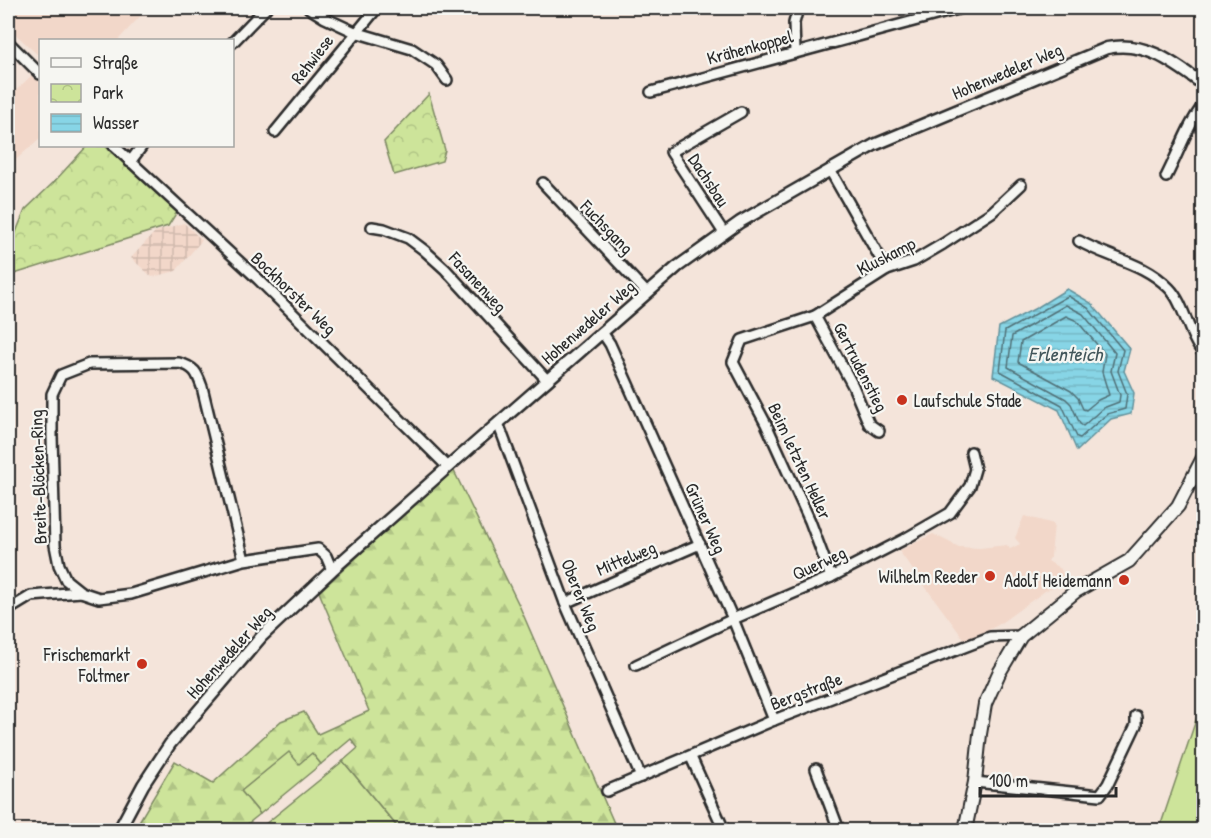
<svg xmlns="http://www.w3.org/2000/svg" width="1211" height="838" font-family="'Patrick Hand',sans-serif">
  <defs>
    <pattern id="industrial-grid" width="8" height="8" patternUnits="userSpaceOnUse" patternTransform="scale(1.5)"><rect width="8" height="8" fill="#f2d7c9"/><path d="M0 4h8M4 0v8" fill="none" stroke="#d0b9ad"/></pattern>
    <pattern id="forest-firs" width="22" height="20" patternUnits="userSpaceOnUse" patternTransform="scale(1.5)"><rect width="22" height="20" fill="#cde49a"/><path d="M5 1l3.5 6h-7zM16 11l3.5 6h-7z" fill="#b0c485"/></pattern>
    <pattern id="park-crowns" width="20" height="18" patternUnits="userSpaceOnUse" patternTransform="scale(1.5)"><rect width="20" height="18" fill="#cde49a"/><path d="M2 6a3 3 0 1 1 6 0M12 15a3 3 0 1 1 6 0" fill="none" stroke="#b0c485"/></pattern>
    <pattern id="water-rules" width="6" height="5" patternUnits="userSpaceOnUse" patternTransform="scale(1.5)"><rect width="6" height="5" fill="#87d5e6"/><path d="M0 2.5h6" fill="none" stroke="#75b7c5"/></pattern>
  </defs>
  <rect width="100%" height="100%" fill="#f4e4da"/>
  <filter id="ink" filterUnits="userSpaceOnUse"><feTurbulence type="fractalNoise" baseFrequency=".0167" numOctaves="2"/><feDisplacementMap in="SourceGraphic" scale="12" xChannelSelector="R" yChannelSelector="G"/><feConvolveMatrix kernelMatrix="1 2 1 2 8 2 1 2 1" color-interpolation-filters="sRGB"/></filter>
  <g filter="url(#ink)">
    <g fill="#f2d7c9">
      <path d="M 8,8 L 148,8 L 118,40 L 40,40 L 40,57 L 8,27 Z"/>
      <path d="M 32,75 L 40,82 L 40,138 L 8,167 L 8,98 Z"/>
      <path d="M 1024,516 L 1054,524 L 1051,556 L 1048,561 L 1061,569 L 1065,582 L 1045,591 L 998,625 L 966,642 L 899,551 L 933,534 L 959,547 L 980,548 L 1007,545 L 1010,549 L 1020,544 L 1015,538 Z"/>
    </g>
    <path fill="url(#industrial-grid)" d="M 184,223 L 202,240 L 176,271 L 152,277 L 131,258 L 155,232 Z"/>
    <g fill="#cde49a" stroke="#7c8862" stroke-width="1.5">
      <path d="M 1203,699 L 1203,830 L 1159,830 Z"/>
      <path d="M 289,751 L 312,753 L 321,764 L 260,814 L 241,791 Z"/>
      <path d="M 343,761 L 399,829 L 396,830 L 258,830 Z"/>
    </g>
    <path fill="url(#forest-firs)" stroke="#7c8862" stroke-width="1.5" d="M 453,469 L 519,605 L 617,830 L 400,830 L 343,761 L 358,748 L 351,739 L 321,764 L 312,753 L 299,764 L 289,752 L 241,791 L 260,814 L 240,830 L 134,830 L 175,761 L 213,783 L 281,721 L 304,712 L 318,734 L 369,711 L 319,592 Z"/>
    <g fill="url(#park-crowns)" stroke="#7c8862" stroke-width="1.5">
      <path d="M 429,94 L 445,150 L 442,161 L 394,175 L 384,142 Z"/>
      <path d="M 87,146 L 105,146 L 177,212 L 168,226 L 8,276 L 8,252 L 25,210 L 53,183 Z"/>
    </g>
    <path fill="url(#water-rules)" stroke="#62919b" stroke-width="1.5" d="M 1067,289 L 1091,303 L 1130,349 L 1124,371 L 1134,393 L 1131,414 L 1111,419 L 1077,451 L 1059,410 L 993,376 L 999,327 L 1038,307 Z"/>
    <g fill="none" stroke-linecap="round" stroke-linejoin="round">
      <g stroke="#506f76" stroke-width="1.5">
        <path d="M 1068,296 L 1088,308 L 1123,350 L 1118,371 L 1127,394 L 1125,409 L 1107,414 L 1080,438 L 1077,437 L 1062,405 L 1000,371 L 1005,331 Z"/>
        <path d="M 1066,305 L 1083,314 L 1115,353 L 1111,371 L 1120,395 L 1119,402 L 1103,408 L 1083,426 L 1080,424 L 1071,404 L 1066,399 L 1008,367 L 1012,336 Z"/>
        <path d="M 1066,316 L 1077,321 L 1105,354 L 1102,372 L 1109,395 L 1098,400 L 1086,410 L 1083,409 L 1078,398 L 1071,391 L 1018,362 L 1021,342 Z"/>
      </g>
      <defs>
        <g id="minor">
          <path d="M 309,8 L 325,18 L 355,32 L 412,49 L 436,65 L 447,80"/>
          <path d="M 8,42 L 40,74"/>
          <path d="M 232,43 L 266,8"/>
          <path d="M 795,52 L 794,23 L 798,8"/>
          <path d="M 1199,82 L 1204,73"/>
          <path d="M 651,92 L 962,8"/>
          <path d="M 275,132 L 377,8"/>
          <path d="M 114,146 L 258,279 L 448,467"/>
          <path d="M 130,162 L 142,146"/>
          <path d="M 830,170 L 887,270"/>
          <path d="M 1166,177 C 1179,152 1187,126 1204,104"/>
          <path d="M 543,183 L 647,293"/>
          <path d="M 372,227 L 384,229 L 408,238 L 424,250 L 445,269 L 547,380"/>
          <path d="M 724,233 L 671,152 L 741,112"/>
          <path d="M 1079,241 C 1108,258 1144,262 1169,288 C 1185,304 1188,336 1204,354"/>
          <path d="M 815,316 L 853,386 L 869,424 L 879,431"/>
          <path d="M 602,332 L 610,344 L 733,619 L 774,720"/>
          <path d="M 498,423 L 565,603 L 641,777"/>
          <path d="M 244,560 L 131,594 L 99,598 L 81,592 L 66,580 L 59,565 L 55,545 L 52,436 L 52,394 L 61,375 L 89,364 L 179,363 C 195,367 197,373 202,387 L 244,560 L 318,549 L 326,556 L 332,570"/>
          <path d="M 831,577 L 810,521 L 766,424 L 733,362 L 742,340 L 815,316 L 887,270 L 914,261 L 943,244 L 992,212 L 1021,185"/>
          <path d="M 565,603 L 700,544"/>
          <path d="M 8,610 L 31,596 L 81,592"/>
          <path d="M 636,665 L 733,619 L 831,577 L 903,540 L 950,513 L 970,486 L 975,469 L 971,452"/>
          <path d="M 691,757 L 724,830"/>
          <path d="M 816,769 L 839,830"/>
          <path d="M 975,782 L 1100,795 L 1108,784 L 1136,725 L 1136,716"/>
          <path d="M 607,791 L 774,720 L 990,637 L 1021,636"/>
        </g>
        <path id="tertiary" d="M 119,830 L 143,785 L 170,744 L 262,636 L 332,570 L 448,467 L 677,267 L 740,222 L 874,145 L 1107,48 C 1145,40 1174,63 1204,85"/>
        <path id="secondary" d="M 965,830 L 975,782 L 980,734 L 985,704 L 999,673 L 1021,636 L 1076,591 L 1129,561 L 1178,506 L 1204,456"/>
      </defs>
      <use href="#minor" stroke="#2b2b2b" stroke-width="14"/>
      <use href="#tertiary" stroke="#2b2b2b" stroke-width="15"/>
      <use href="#secondary" stroke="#2b2b2b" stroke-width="16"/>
      <use href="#minor" stroke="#f6f6f2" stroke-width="9"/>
      <use href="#tertiary" stroke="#f6f6f2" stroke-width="10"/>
      <use href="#secondary" stroke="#f6f6f2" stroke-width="12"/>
    </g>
  </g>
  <g fill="#c8321e" stroke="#f6f6f2" stroke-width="2">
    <circle cx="902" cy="400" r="6"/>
    <circle cx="990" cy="576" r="6"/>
    <circle cx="1124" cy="580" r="6"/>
    <circle cx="142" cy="664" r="6"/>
  </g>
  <g text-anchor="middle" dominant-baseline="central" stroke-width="4.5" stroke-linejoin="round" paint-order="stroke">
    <g font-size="18" fill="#2b2b2b" stroke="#f6f6f2">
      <text transform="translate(750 47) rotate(-15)">Krähenkoppel</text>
      <text transform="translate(312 59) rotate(-52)">Rehwiese</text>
      <text transform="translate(1007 71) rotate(-23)">Hohenwedeler Weg</text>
      <text transform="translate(709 180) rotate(57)">Dachsbau</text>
      <text transform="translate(607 227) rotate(46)">Fuchsgang</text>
      <text transform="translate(886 256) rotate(-27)">Kluskamp</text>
      <text transform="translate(478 282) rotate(47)">Fasanenweg</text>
      <text transform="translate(294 293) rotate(44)">Bockhorster Weg</text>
      <text transform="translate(588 322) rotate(-41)">Hohenwedeler Weg</text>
      <text transform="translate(861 367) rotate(63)">Gertrudenstieg</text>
      <text transform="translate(800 461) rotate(65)">Beim letzten Heller</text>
      <text transform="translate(38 477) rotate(-92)">Breite-Blöcken-Ring</text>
      <text transform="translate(706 518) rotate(66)">Grüner Weg</text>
      <text transform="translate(626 558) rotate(-23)">Mittelweg</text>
      <text transform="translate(819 563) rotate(-25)">Querweg</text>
      <text transform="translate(581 595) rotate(68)">Oberer Weg</text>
      <text transform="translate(229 652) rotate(-48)">Hohenwedeler Weg</text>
      <text transform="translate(806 691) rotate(-21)">Bergstraße</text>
    </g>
    <g font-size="18" fill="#2b2b2b" stroke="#f6f6f2" text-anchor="end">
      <text x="914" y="400" text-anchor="start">Laufschule Stade</text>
      <text x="978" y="576">Wilhelm Reeder</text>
      <text x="1112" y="580">Adolf Heidemann</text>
      <text x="130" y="654">Frischemarkt<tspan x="130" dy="21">Foltmer</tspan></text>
    </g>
    <g font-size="20" font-style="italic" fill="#42565a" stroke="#f6f6f2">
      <text x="1065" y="353">Erlenteich</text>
    </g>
  </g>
  <rect width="1211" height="838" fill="none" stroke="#f6f6f2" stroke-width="30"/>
  <rect x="15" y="15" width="1181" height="808" fill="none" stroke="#2b2b2b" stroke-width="2" filter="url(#ink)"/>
  <rect x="39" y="39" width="195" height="108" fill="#f6f6f2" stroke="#a5a5a2" stroke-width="1.5"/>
  <rect x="51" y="58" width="30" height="9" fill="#f6f6f2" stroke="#a5a5a2" stroke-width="1.5"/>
  <text x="93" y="69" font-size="18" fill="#2b2b2b">Straße</text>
  <rect x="51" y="84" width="30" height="18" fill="url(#park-crowns)" stroke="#a5a5a2" stroke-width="1.5"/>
  <text x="93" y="99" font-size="18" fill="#2b2b2b">Park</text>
  <rect x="51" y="114" width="30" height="18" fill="url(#water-rules)" stroke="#a5a5a2" stroke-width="1.5"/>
  <text x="93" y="129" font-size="18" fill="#2b2b2b">Wasser</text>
  <path d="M980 787v9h136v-9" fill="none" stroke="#2b2b2b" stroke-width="3"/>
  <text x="989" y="787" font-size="18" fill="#2b2b2b" stroke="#f6f6f2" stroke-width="4.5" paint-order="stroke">100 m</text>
</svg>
